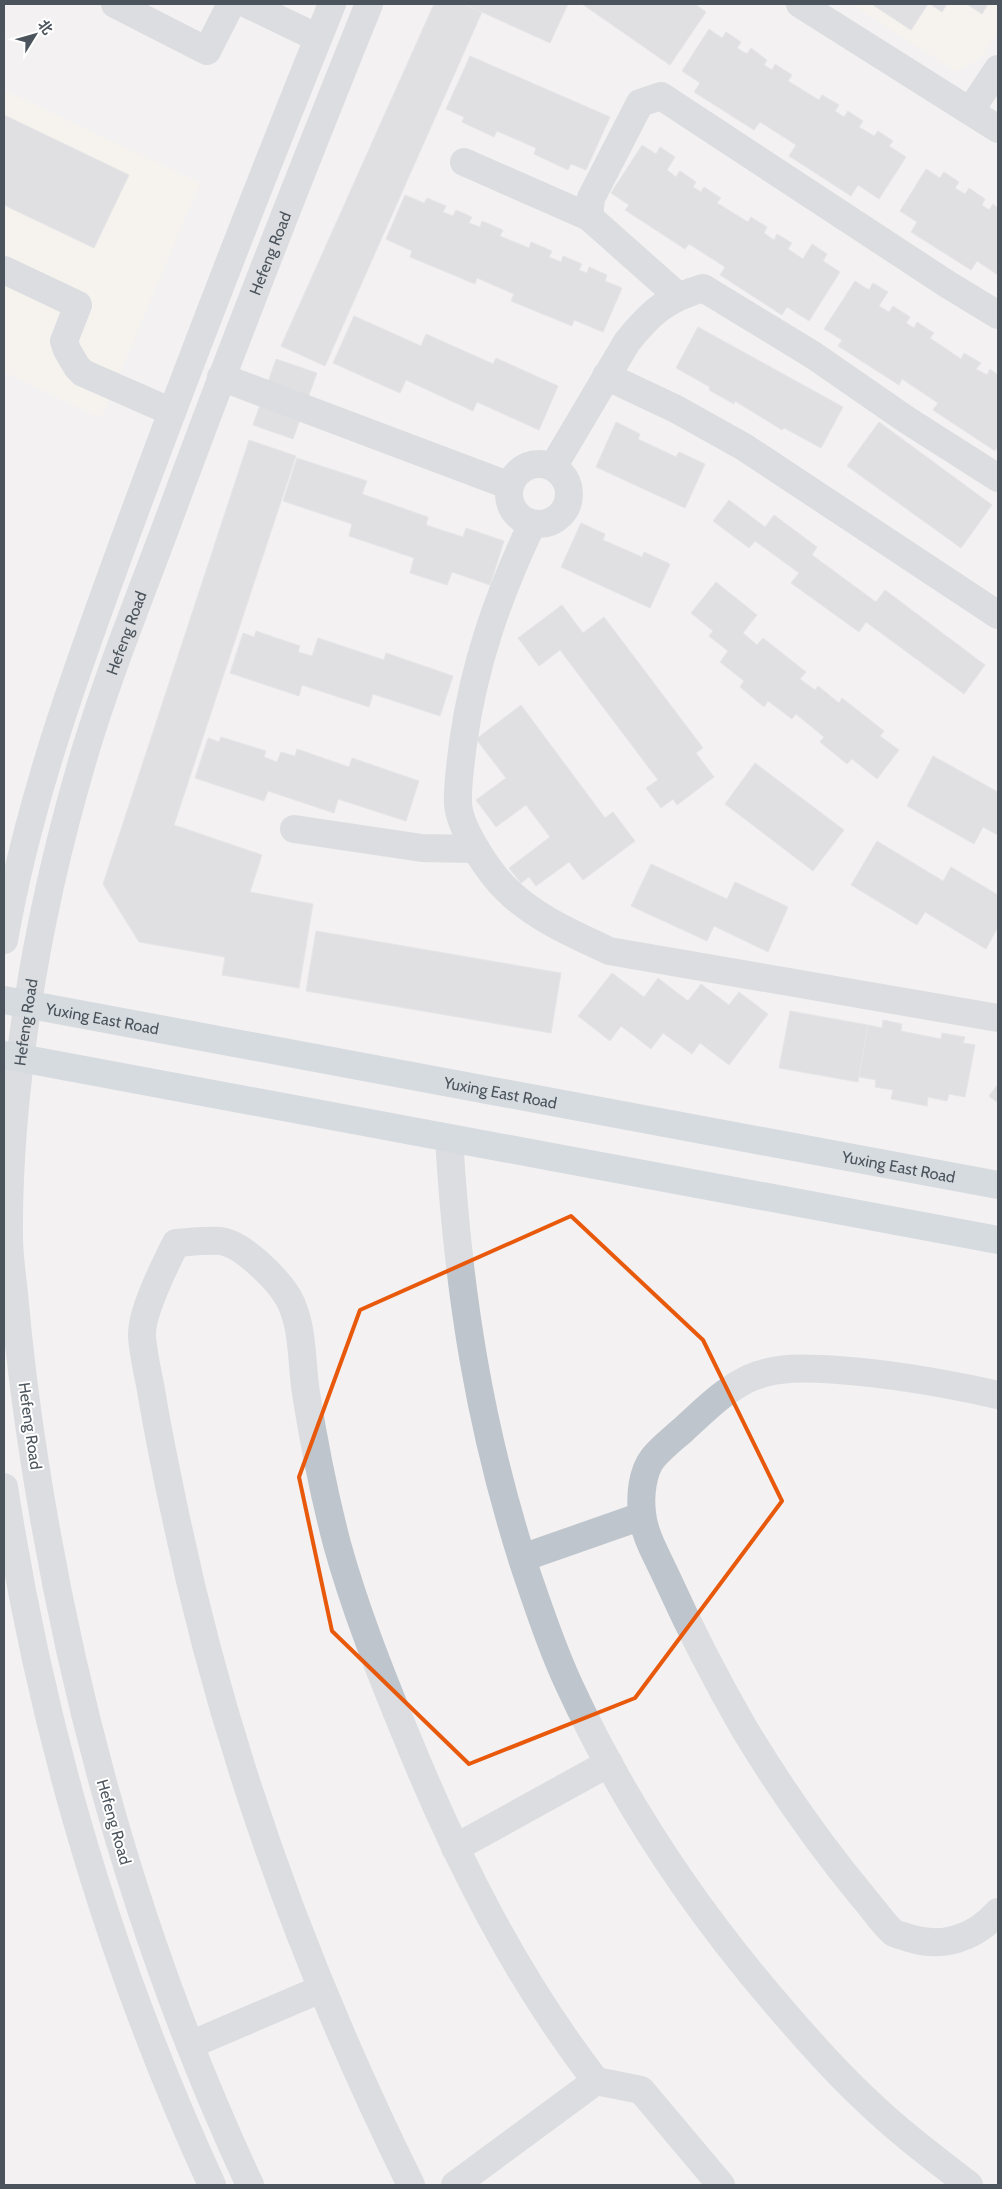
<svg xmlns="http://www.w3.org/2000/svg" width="1002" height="2189" font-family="Cabin,'Noto Sans SC',sans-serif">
  <rect width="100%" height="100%" fill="#f3f1f1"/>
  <g fill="#fbf7ed">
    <path d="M 851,4 L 998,4 L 998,31 L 979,60 L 955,71 Z"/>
    <path d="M 4,90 L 200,183 L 101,418 L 4,372 Z"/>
  </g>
  <g fill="#cbcdd3" stroke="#d5d7db">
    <path d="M 434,4 L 464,4 L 482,12 L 325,366 L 281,346 Z"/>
    <path d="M 464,4 L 568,4 L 550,43 Z"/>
    <path d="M 582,4 L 695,4 L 706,12 L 670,65 Z"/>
    <path d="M 874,4 L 928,4 L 911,30 L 873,5 Z"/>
    <path d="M 930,4 L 947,4 L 942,12 Z"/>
    <path d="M 967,4 L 988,4 L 982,14 Z"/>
    <path d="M 709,29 L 722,38 L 726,32 L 741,42 L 737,48 L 747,54 L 751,48 L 767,60 L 764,65 L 772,70 L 775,64 L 792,75 L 788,81 L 819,100 L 822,95 L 839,105 L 835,111 L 844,117 L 848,111 L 863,121 L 859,127 L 874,136 L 878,131 L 893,141 L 889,146 L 906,157 L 879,199 L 858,185 L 851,196 L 789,156 L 796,145 L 760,122 L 754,130 L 694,92 L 700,83 L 682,71 Z"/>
    <path d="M 470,56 L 610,117 L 586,170 L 571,164 L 568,170 L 534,154 L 536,148 L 497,131 L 494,137 L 462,122 L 464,117 L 446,109 Z"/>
    <path d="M 4,115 L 129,175 L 94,248 L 4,205 Z"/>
    <path d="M 642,145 L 656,154 L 660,147 L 675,157 L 667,170 L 676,177 L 680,171 L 696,182 L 693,187 L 701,192 L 704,187 L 721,198 L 717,203 L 748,222 L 751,217 L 767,227 L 764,233 L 774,240 L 777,234 L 792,243 L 788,249 L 803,259 L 812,244 L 827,254 L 823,261 L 840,272 L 809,321 L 787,307 L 782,315 L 720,275 L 725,267 L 689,244 L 685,249 L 625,210 L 629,205 L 611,193 Z"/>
    <path d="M 926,169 L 940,178 L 944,172 L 959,182 L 955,188 L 965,194 L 969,188 L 985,199 L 982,205 L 989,210 L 993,204 L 998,208 L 998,275 L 977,261 L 971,270 L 911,232 L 917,222 L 900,211 Z"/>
    <path d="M 405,195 L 424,203 L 427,198 L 446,206 L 443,212 L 453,216 L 456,210 L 472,217 L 469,223 L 480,227 L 482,221 L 503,230 L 500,236 L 529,248 L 531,242 L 552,251 L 549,257 L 561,262 L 563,256 L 582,264 L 579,270 L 587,273 L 589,267 L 607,275 L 605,281 L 622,288 L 603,332 L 574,320 L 572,326 L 511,301 L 514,294 L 477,278 L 475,284 L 410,257 L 412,251 L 386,239 Z"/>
    <path d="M 855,281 L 869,290 L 873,283 L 888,292 L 879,306 L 889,312 L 893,306 L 910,317 L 906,323 L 914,328 L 917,322 L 934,333 L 930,338 L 961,359 L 964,353 L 981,363 L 976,369 L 987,375 L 990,369 L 998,375 L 998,445 L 995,451 L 933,410 L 938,403 L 902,379 L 899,385 L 838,346 L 842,340 L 824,329 Z"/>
    <path d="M 354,316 L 421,346 L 426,334 L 493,364 L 496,358 L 558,386 L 539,430 L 477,402 L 473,411 L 406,380 L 400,393 L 333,363 Z"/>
    <path d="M 698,327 L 843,407 L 821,448 L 784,428 L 782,430 L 735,401 L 734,404 L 709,390 L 710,387 L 676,368 Z"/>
    <path d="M 276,359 L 317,373 L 293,439 L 253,425 Z"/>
    <path d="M 616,422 L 640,434 L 638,439 L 676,457 L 679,452 L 705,464 L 685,508 L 596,467 Z"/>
    <path d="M 879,422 L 992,505 L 961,548 L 847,466 Z"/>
    <path d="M 249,440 L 296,456 L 174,825 L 262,855 L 250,892 L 313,904 L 299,988 L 222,975 L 225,957 L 139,942 L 103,884 Z"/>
    <path d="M 297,458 L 367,481 L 362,494 L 428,517 L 426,525 L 463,537 L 466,528 L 504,541 L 490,585 L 452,572 L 447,585 L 410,573 L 414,558 L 349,536 L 352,524 L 283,501 Z"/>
    <path d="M 729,500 L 765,527 L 774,515 L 817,547 L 812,555 L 876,602 L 885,590 L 985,665 L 964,694 L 866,622 L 859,632 L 791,583 L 799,573 L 755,541 L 749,548 L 713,521 Z"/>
    <path d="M 581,523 L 605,534 L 603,540 L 642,557 L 644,552 L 670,564 L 650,608 L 561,567 Z"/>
    <path d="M 716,582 L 757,615 L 743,633 L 757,645 L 763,638 L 806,672 L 800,679 L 815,690 L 818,686 L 839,703 L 842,698 L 884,731 L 880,736 L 899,750 L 877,779 L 852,759 L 847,764 L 820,742 L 824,737 L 796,714 L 792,719 L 768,701 L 764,707 L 740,687 L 744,681 L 720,662 L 728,651 L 709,636 L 713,631 L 691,613 Z"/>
    <path d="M 562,605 L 583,633 L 604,617 L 703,748 L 696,753 L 714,777 L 677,805 L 673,799 L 661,808 L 646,788 L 658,780 L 560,650 L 539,666 L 518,638 Z"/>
    <path d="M 256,631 L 300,646 L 298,652 L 312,656 L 318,638 L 384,660 L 386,653 L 453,676 L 440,716 L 373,694 L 369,707 L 302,685 L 299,696 L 230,673 L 243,633 L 254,637 Z"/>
    <path d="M 521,705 L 605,818 L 613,812 L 635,841 L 583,880 L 569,862 L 536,886 L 529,877 L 521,883 L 509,868 L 550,837 L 526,805 L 496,827 L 476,800 L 506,778 L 476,739 Z"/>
    <path d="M 221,737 L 266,751 L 264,757 L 277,762 L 281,752 L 295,756 L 297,749 L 349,767 L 352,758 L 419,781 L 406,821 L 338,799 L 334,813 L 268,791 L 264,801 L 195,778 L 208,738 L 219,742 Z"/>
    <path d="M 933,756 L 998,792 L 998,835 L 983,827 L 974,844 L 907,806 Z"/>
    <path d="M 755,763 L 844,830 L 813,871 L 725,804 Z"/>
    <path d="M 877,841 L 943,881 L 951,867 L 998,895 L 998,927 L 986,949 L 925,912 L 917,925 L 851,885 Z"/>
    <path d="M 651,864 L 727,899 L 735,882 L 788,907 L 768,952 L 714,926 L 707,941 L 631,906 Z"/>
    <path d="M 316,931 L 561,973 L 551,1033 L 306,991 Z"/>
    <path d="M 612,973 L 644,997 L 658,978 L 688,1001 L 701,984 L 729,1005 L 739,992 L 768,1014 L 729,1065 L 700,1043 L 692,1054 L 663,1033 L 651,1049 L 621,1026 L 610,1041 L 578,1016 Z"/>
    <path d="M 790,1011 L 868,1025 L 858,1082 L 779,1068 Z"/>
    <path d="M 883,1020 L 902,1024 L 901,1031 L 941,1039 L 942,1033 L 965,1037 L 963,1043 L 975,1045 L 965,1097 L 949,1094 L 947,1101 L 928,1097 L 927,1106 L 891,1099 L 893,1090 L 875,1087 L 876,1080 L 859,1077 L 868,1025 L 882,1028 Z"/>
    <path d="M 998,1084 L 998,1103 L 989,1096 Z"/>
  </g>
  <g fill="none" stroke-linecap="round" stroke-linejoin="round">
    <g stroke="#bec5cc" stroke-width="28">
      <path d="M 115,4 L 207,51 L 231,4"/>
      <path d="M 247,4 L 318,38"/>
      <path d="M 800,4 L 998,129"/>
      <path d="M 970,111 L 998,69"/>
      <path d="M 464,162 L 589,217 L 678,296"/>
      <path d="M 589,217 L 591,198 L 640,103 L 661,96 L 947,284 L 998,315"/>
      <path d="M 4,270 L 78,305 L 64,341 L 67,350 L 77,367 L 83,373 L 172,412"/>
      <path d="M 606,376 L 676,409 L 744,447 L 998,615"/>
      <path d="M 221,377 L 510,486"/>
      <circle cx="539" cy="494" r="30"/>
      <path d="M 553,467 L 627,342 C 651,312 666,299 703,288 L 813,355 L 907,420 L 998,478"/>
      <path d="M 532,524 C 498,596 474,664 463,743 C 461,762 457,784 458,804 C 460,830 490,874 508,891 C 537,919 574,934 609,951 L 998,1018"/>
      <path d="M 294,829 L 422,848 L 476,849"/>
      <path d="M 4,940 C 30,792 83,652 135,511 C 198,341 264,172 332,4"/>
      <path d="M 449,1138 C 458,1291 479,1428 527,1574 C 540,1612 553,1651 570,1687 C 625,1806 701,1918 787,2016 C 812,2045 838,2074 866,2100 C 898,2131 934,2158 969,2185"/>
      <path d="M 998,1395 C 945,1383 893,1374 838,1370 C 809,1368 777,1366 750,1378 C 724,1390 705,1410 684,1429 C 674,1438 662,1447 653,1458 C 642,1472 640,1496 642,1513 C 644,1535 657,1556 666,1576 C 690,1629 716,1680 745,1730 C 780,1788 819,1844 863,1897 C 872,1907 884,1925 894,1933 C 898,1935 904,1936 909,1938 C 942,1949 975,1938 998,1912"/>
      <path d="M 4,1487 C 41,1728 110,1964 212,2185"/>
      <path d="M 522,1558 L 642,1516"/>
      <path d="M 455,1848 L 609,1763"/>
      <path d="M 190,2045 L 321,1989"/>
      <path id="s1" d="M 250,2185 C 143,1956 74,1713 35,1464 C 26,1407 19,1351 14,1294 C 12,1275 9,1256 9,1237 C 8,1161 16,1083 27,1009 C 40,922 60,836 85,752 C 110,669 144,587 174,505 C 236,337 302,170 369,4"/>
      <path d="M 411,2185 C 305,1971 225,1752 176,1518 C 167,1476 158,1433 151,1390 C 148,1373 143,1354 142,1336 C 141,1312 165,1265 176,1243 C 190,1242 206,1240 220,1241 C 242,1243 277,1279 288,1297 C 304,1325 301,1362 306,1393 C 314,1444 324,1494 337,1544 C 355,1609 380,1672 406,1735 C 456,1858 515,1976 596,2081 L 641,2090 L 721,2185"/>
      <path d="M 455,2185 L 596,2081"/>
    </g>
    <g stroke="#b4c0cc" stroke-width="28">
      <path id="s2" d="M 4,1000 L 998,1185"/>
      <path d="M 4,1055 L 998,1240"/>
    </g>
  </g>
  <path d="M0 0H1002V2189H0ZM 571,1216 L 703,1340 L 782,1501 L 635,1698 L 469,1764 L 332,1631 L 299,1477 L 360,1310 Z" fill="#f3f1f1" fill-opacity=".55" fill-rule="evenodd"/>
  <path fill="none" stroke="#e8590c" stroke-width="4" stroke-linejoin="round" d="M 571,1216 L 703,1340 L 782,1501 L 635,1698 L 469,1764 L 332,1631 L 299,1477 L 360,1310 Z"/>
  <g text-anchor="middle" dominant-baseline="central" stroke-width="4" stroke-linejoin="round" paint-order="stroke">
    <g font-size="16" fill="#4b545c" stroke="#fff">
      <text stroke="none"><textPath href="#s1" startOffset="2008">Hefeng Road</textPath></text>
      <text stroke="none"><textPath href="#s1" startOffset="1602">Hefeng Road</textPath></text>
      <text stroke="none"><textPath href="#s2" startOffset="100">Yuxing East Road</textPath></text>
      <text stroke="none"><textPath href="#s1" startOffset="1199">Hefeng Road</textPath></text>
      <text stroke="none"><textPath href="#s2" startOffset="505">Yuxing East Road</textPath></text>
      <text stroke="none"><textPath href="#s2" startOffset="910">Yuxing East Road</textPath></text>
      <text transform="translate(30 1426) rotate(82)">Hefeng Road</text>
      <text transform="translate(114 1822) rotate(74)">Hefeng Road</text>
    </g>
  </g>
  <rect width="1002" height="2189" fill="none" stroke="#4b545c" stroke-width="10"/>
  <g transform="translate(35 35) rotate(53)" stroke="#ffffff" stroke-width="4" paint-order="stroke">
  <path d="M0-4L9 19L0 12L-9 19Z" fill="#4b545c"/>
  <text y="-8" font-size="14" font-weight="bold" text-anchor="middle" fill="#4b545c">北</text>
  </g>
</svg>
